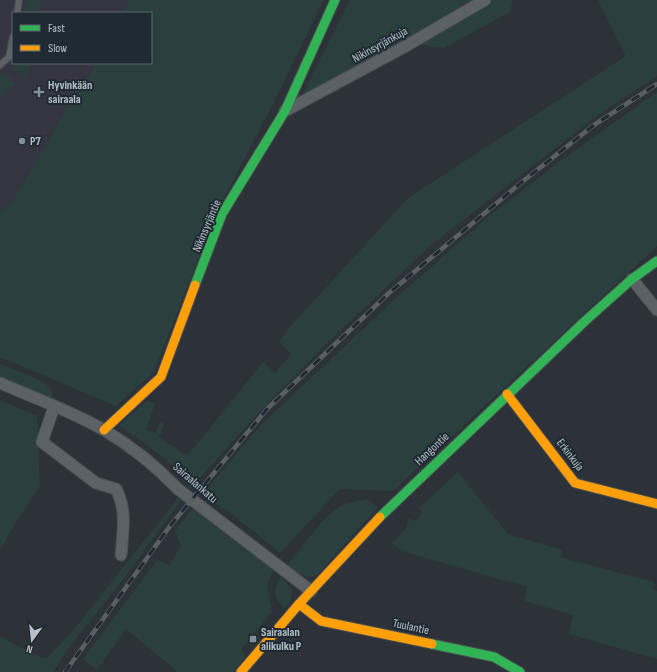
<svg xmlns="http://www.w3.org/2000/svg" width="657" height="672" font-family="'Sofia Sans Condensed',sans-serif">
  <rect width="100%" height="100%" fill="#2c3238"/>
  <path fill="#343541" d="M 0,0 L 129,0 L 123,13 L 13,13 L 13,63 L 96,63 L 62,117 L 11,203 L 0,212 Z"/>
  <g fill="#2a3f3e">
    <path d="M 26,0 L 41,0 L 40,13 L 25,13 Z"/>
    <path d="M 129,0 L 324,0 L 270,110 L 216,213 L 154,372 L 116,406 L 0,357 L 0,212 L 11,203 L 62,117 L 96,63 L 151,63 L 151,13 L 123,13 Z"/>
    <path d="M 350,0 L 513,0 L 510,12 L 444,48 L 420,45 L 321,95 L 307,97 L 303,94 Z"/>
    <path d="M 598,0 L 657,0 L 657,76 L 594,118 L 429,247 L 325,345 L 254,418 L 190,489 C 173,461 147,445 121,427 L 120,424 L 147,401 L 155,403 L 146,430 L 156,433 L 160,422 L 164,423 L 159,437 L 187,456 L 263,362 L 275,373 L 291,354 L 279,342 L 288,329 L 408,198 L 626,56 Z"/>
    <path d="M 15,63 L 33,63 L 23,79 L 13,69 L 12,67 Z"/>
    <path d="M 5,72 L 17,84 L 0,96 L 0,76 Z"/>
    <path d="M 657,92 L 657,246 L 393,491 L 340,489 L 280,553 L 229,512 L 201,496 L 259,427 L 398,296 L 488,217 L 560,161 Z"/>
    <path d="M 0,364 L 44,382 L 53,391 L 51,399 L 0,378 Z"/>
    <path d="M 0,400 L 37,416 L 40,486 L 13,527 L 0,551 Z"/>
    <path d="M 458,472 L 508,534 L 562,550 L 560,557 L 654,582 L 653,590 L 657,591 L 657,659 L 569,634 L 573,615 L 524,601 L 527,587 L 401,551 L 392,543 L 406,529 L 409,517 L 415,521 L 422,514 L 419,508 Z"/>
    <path d="M 179,497 L 182,499 L 119,585 L 70,646 L 53,672 L 0,672 L 0,636 L 42,658 L 47,658 L 71,633 Z"/>
    <path d="M 367,499 L 378,507 L 316,576 C 305,579 296,572 287,566 C 302,548 320,519 339,507 C 347,502 358,501 367,499 Z"/>
    <path d="M 194,506 L 274,571 L 267,583 L 272,612 L 241,649 L 245,656 L 235,672 L 178,672 L 126,629 L 97,670 L 83,659 L 158,559 L 169,566 L 181,546 L 175,531 Z"/>
    <path d="M 281,576 L 292,590 L 291,600 L 285,609 C 272,596 273,591 281,576 Z"/>
  </g>
  <g fill="none" stroke-linecap="round" stroke-linejoin="round">
    <defs>
      <g id="lane">
        <path d="M 17,13 L 19,0"/>
        <path d="M 0,65 L 9,57 L 13,37"/>
      </g>
      <g id="street">
        <path d="M 285,111 L 406,46 L 485,0"/>
        <path d="M 632,279 L 657,310"/>
        <path d="M 0,383 C 34,398 71,411 104,430 C 131,446 157,467 178,489 L 311,591"/>
        <path d="M 54,407 L 42,442 L 96,483 L 116,489 C 127,509 123,532 121,555"/>
      </g>
      <g id="fast">
        <path d="M 195,285 L 222,214 L 285,111 L 335,0"/>
        <path d="M 380,517 L 585,321 L 632,279 L 657,261"/>
        <path d="M 432,644 L 494,657 L 520,672"/>
      </g>
      <g id="slow">
        <path d="M 507,394 L 575,483 L 657,504"/>
        <path d="M 104,430 L 161,377 L 195,285"/>
        <path d="M 299,604 L 321,621 L 432,644"/>
        <path d="M 241,672 L 299,604 L 380,517"/>
      </g>
    </defs>
    <use href="#lane" stroke="#4a4e53" stroke-width="8"/>
    <use href="#street" stroke="#4a4e53" stroke-width="13"/>
    <use href="#fast" stroke="#4a4e53" stroke-width="11"/>
    <use href="#slow" stroke="#4a4e53" stroke-width="11"/>
    <use href="#lane" stroke="#5c6166" stroke-width="5.5"/>
    <use href="#street" stroke="#5c6166" stroke-width="11"/>
    <use href="#fast" stroke="#30b455" stroke-width="9"/>
    <use href="#slow" stroke="#ff9f0a" stroke-width="9"/>
    <defs>
      <path id="rail" d="M 65,672 L 170,526 L 267,409 L 389,293 L 522,182 L 594,125 L 657,84"/>
    </defs>
    <use href="#rail" stroke="#5a5f64" stroke-width="4.5"/>
    <use href="#rail" stroke="#1f2a33" stroke-width="3" stroke-dasharray="9" stroke-linecap="butt"/>
  </g>
  <g fill="#868e96" stroke="#1f2a33" stroke-width="1.5">
    <path d="M37 86h4v4h4v4h-4v4h-4v-4h-4v-4h4z"/>
    <circle cx="22" cy="141" r="4"/>
    <rect x="249" y="635" width="8" height="8" rx="2"/>
  </g>
  <g text-anchor="middle" dominant-baseline="central" stroke-width="4" stroke-linejoin="round" paint-order="stroke">
    <g font-size="12" fill="#b7c0c8" stroke="#1f2a33">
      <text transform="translate(380 45) rotate(-29)">Nikinsyrjänkuja</text>
      <text transform="translate(207 226) rotate(-67)">Nikinsyrjäntie</text>
      <text transform="translate(432 449) rotate(-43)">Hangontie</text>
      <text transform="translate(570 455) rotate(53)">Erkinkuja</text>
      <text transform="translate(195 483) rotate(41)">Sairaalankatu</text>
      <text transform="translate(411 627) rotate(12)">Tuulantie</text>
    </g>
    <g font-size="12" font-weight="bold" fill="#b7c0c8" stroke="#1f2a33" text-anchor="start">
      <text x="48" y="85">Hyvinkään<tspan x="48" dy="14">sairaala</tspan></text>
      <text x="30" y="141">P7</text>
      <text x="261" y="632">Sairaalan<tspan x="261" dy="14">alikulku P</tspan></text>
    </g>
  </g>
  <rect x="12" y="12" width="140" height="52" fill="#1f2a33" stroke="#5c666f"/>
  <rect x="20" y="25" width="20" height="6" fill="#30b455" stroke="#5c666f"/>
  <text x="48" y="32" font-size="12" fill="#b7c0c8">Fast</text>
  <rect x="20" y="45" width="20" height="6" fill="#ff9f0a" stroke="#5c666f"/>
  <text x="48" y="52" font-size="12" fill="#b7c0c8">Slow</text>
  <g transform="translate(32 640) rotate(195)" stroke="#1f2a33" stroke-width="3" paint-order="stroke">
  <path d="M0-3L7 15L0 10L-7 15Z" fill="#b7c0c8"/>
  <text y="-6" font-size="11" font-weight="bold" text-anchor="middle" fill="#b7c0c8">N</text>
  </g>
</svg>
